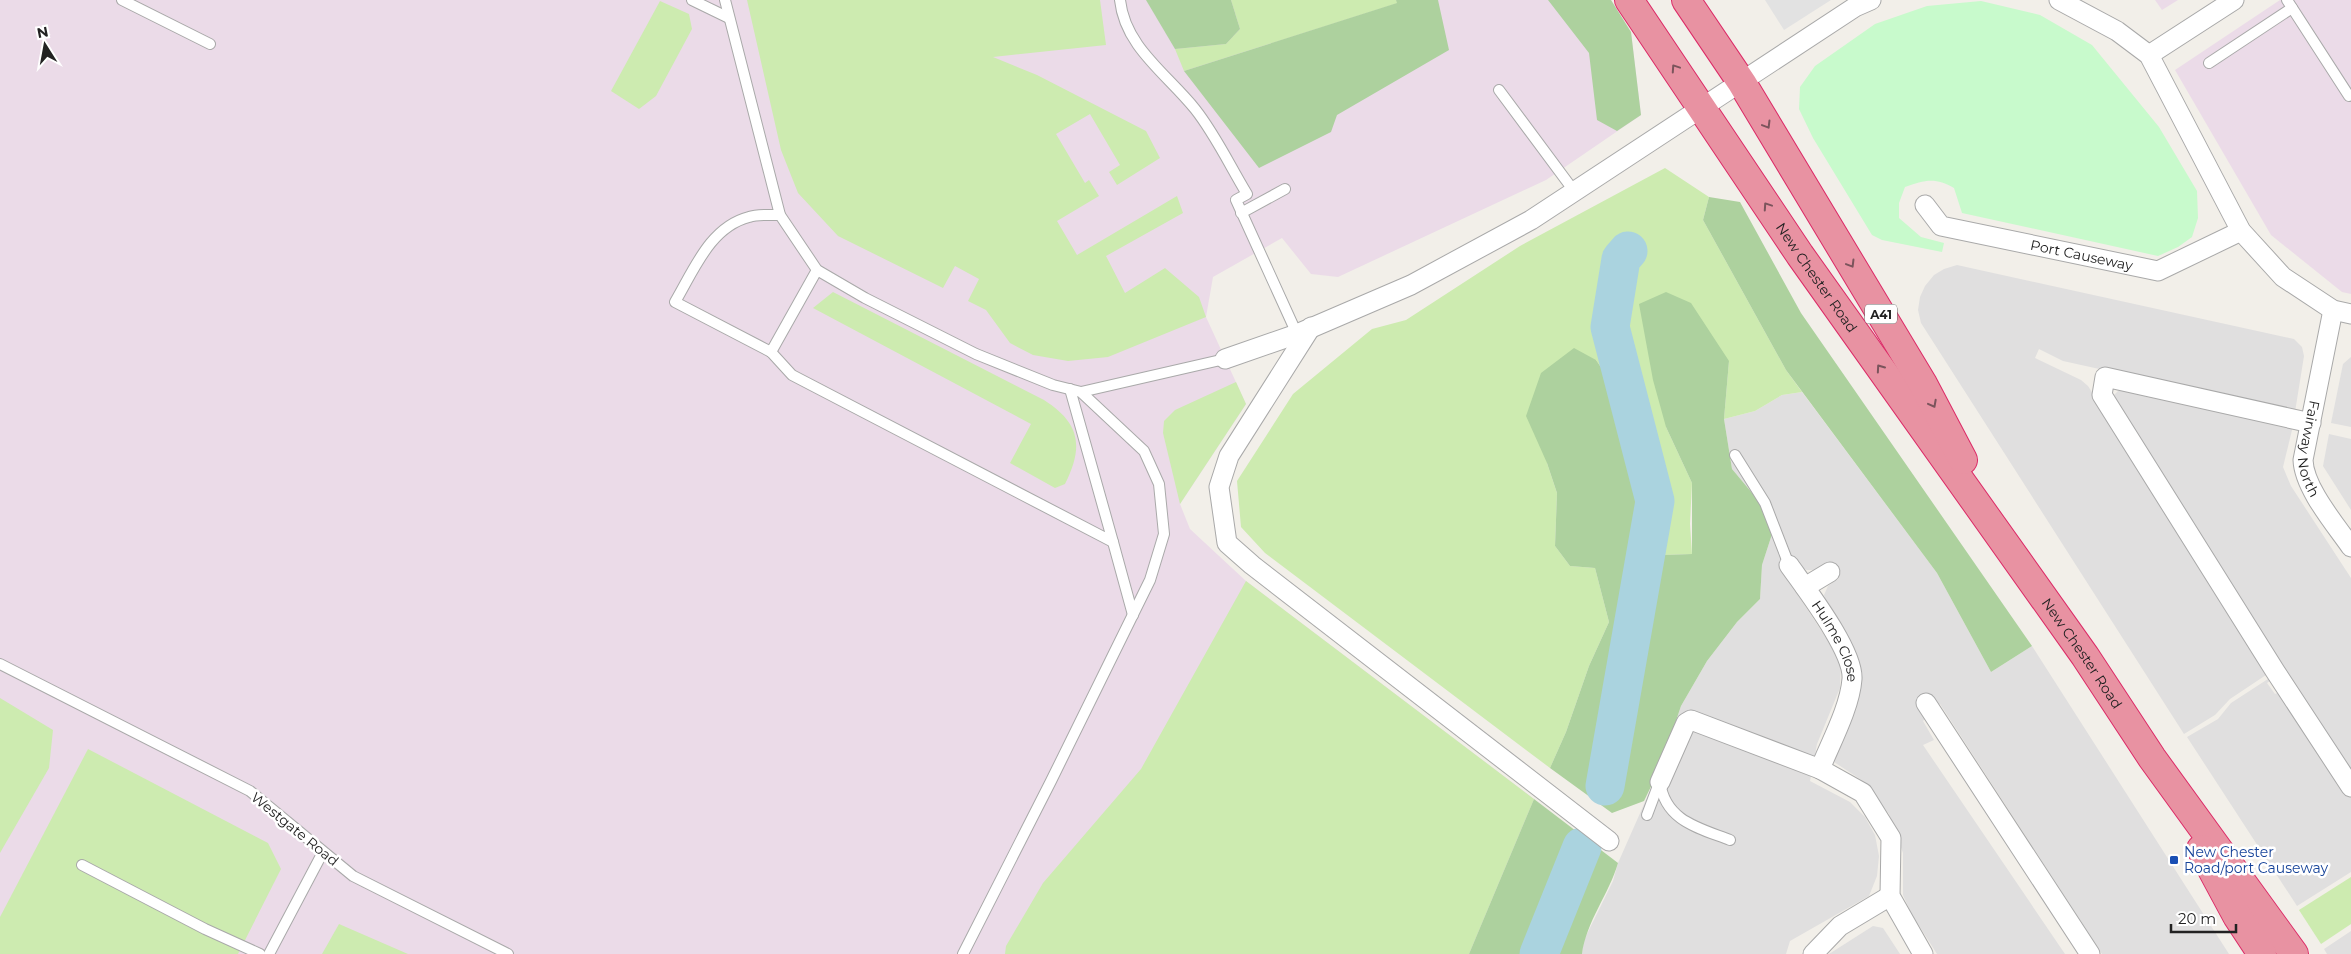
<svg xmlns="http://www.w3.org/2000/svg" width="2351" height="954" font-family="Montserrat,sans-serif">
  <rect width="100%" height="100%" fill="#f2efe9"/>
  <g fill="#e0dfdf">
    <path d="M 1957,265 L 2294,339 L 2302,347 L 2304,356 L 2295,412 L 2063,361 L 2039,349 L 2035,358 L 2081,380 L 2088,386 L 2145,474 L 2269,673 L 2230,699 L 2215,715 L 2184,734 L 1921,323 L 1918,310 L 1920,297 L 1925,286 L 1934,275 L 1944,269 Z"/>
    <path d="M 2351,357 L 2351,427 L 2331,423 L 2343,364 Z"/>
    <path d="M 2119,390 L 2293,426 L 2283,467 L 2291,486 L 2351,578 L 2351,772 L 2118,412 L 2113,396 Z"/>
    <path d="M 1802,392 L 1937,573 L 1991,672 L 2032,646 L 2229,954 L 2102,954 L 1940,704 L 1923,721 L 1934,740 L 1923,745 L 2065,954 L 1937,954 L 1911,913 L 1903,895 L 1903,853 L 1889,814 L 1863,781 L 1834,762 L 1836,751 L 1860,693 L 1858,658 L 1829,611 L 1824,595 L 1828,586 L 1839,578 L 1831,563 L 1817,570 L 1807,570 L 1800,567 L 1792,557 L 1779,566 L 1841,661 L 1840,688 L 1817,744 L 1810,781 L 1850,802 L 1865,817 L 1875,835 L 1879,856 L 1877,876 L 1869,896 L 1790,941 L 1786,954 L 1582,954 L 1584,940 L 1613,881 L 1618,863 L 1660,768 L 1681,706 L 1707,661 L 1737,622 L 1760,599 L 1762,565 L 1773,531 L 1763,506 L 1732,469 L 1724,419 L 1755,411 L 1782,395 Z"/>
    <path d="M 2329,434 L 2351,439 L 2351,510 L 2323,466 Z"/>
    <path d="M 2271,677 L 2273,679 L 2267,683 L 2275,694 L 2281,691 L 2351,797 L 2351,872 L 2297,906 L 2187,737 L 2218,719 L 2231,703 Z"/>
    <path d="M 1873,926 L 1883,928 L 1900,954 L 1829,954 Z"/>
    <path d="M 2351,931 L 2351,954 L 2327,954 L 2324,949 Z"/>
  </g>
  <g fill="#ebdbe8">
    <path d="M 0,0 L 1611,0 L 1631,32 L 1641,115 L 1546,180 L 1338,277 L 1311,274 L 1282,238 L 1213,277 L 1206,317 L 1246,404 L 1180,504 L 1190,529 L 1246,581 L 1534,799 L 1469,954 L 0,954 Z"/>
    <path d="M 2155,0 L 2178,0 L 2162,10 Z"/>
    <path d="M 2280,0 L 2351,0 L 2351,294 L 2342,292 L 2271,235 L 2175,70 Z"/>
  </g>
  <g fill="#cdebb0">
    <path d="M 747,0 L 1100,0 L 1106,45 L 993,57 L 1037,75 L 1146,131 L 1160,158 L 1117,185 L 1109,172 L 1120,165 L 1090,114 L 1056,134 L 1085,183 L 1089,180 L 1099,196 L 1057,221 L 1077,255 L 1177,196 L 1183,213 L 1106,256 L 1125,293 L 1165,268 L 1199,297 L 1206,317 L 1108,357 L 1068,361 L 1033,355 L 1010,343 L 986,310 L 968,301 L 979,279 L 955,266 L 943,288 L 838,236 L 798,193 L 781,150 Z"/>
    <path d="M 1231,0 L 1396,0 L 1398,3 L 1184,71 L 1175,49 L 1226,44 L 1240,29 Z"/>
    <path d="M 660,1 L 689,14 L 692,29 L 656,96 L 639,109 L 611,91 Z"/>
    <path d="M 1665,168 L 1709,197 L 1703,220 L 1786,370 L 1802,392 L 1782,395 L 1755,411 L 1724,419 L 1729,361 L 1666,427 L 1692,483 L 1690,524 L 1692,554 L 1662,555 L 1649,473 L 1631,412 L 1596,360 L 1547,463 L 1557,493 L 1555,546 L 1570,566 L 1595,568 L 1609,622 L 1589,666 L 1566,732 L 1550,768 L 1265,553 L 1241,527 L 1237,481 L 1293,394 L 1372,329 L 1406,320 L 1520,246 Z"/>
    <path d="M 833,292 L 1044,400 C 1080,423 1084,446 1065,484 L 1055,488 L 1010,463 L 1031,424 L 813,308 Z"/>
    <path d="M 1236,382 L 1246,404 L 1180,504 L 1163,433 L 1164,421 L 1175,410 Z"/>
    <path d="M 1246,581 L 1534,799 L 1469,954 L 1005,954 L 1006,946 L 1043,883 L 1141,769 Z"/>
    <path d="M 0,698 L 53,730 L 49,768 L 0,853 Z"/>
    <path d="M 88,749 L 268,843 L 281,869 L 238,954 L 0,954 L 0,917 Z"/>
    <path d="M 2351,877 L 2351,924 L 2321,944 L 2299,910 Z"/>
    <path d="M 339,924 L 408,954 L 322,954 Z"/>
  </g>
  <g fill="#add19e">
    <path d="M 1146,0 L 1231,0 L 1240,29 L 1226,44 L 1175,49 Z"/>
    <path d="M 1396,0 L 1438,0 L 1449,50 L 1337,115 L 1331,132 L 1259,168 L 1184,71 L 1397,3 Z"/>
    <path d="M 1548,0 L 1611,0 L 1631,32 L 1641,115 L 1617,131 L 1597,120 L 1589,53 Z"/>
    <path d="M 1709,197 L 1740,202 L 1801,313 L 2032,646 L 1991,672 L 1937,573 L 1786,370 L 1703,220 Z"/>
    <path d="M 1666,292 L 1691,303 L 1729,361 L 1724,419 L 1732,469 L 1763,506 L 1773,531 L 1762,565 L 1760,599 L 1737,622 L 1707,661 L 1681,706 L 1660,768 L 1644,801 L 1612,813 L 1550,768 L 1566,732 L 1589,666 L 1609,622 L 1595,568 L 1570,566 L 1555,546 L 1557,493 L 1547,463 L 1526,416 L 1541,373 L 1574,348 L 1596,360 L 1631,412 L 1649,473 L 1662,555 L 1692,554 L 1692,483 L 1666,427 L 1653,380 L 1639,304 Z"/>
    <path d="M 1534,799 L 1618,863 C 1609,894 1586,922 1582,954 L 1469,954 Z"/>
  </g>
  <path fill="#c8facc" d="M 1981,1 L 2040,15 L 2092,45 L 2159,127 L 2197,191 L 2198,218 L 2192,237 L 2178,247 L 2158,256 L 1962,213 L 1954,188 C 1936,177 1924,180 1905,187 L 1899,203 L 1899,218 L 1921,237 L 1944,243 L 1942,252 L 1882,240 L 1872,235 L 1813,138 L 1799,109 L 1800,87 L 1815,66 L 1875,24 L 1927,6 Z"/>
  <path fill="#e2e2e2" d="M 1765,0 L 1831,0 L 1784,30 Z"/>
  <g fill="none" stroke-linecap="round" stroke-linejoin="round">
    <g stroke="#aad3df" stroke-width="39">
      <path d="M 1605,786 L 1655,501 L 1610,327 L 1621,259 L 1628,251"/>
      <path d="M 1539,954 L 1582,847"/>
    </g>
    <defs>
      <g id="lane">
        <path d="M 122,0 L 210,44"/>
        <path d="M 692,0 L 729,18"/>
        <path d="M 725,0 L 780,215 L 817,270 L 865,298 L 976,354 L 1053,385 L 1081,392 L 1144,451 L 1159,484 L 1164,534 L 1150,580 L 1051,781 L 963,954"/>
        <path d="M 1120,0 C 1125,47 1167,74 1195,109 C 1215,134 1230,166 1247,194 L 1236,200 L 1297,334"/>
        <path d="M 2287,0 L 2349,96"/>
        <path d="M 2209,63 L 2292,8"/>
        <path d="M 1499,90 L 1574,191"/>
        <path d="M 1241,213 L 1285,189"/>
        <path d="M 780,215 C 770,215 758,214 749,217 C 710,227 694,270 675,302 L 771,352 L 817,270"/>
        <path d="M 771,352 L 792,375 L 1113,542 L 1070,389"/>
        <path d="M 1081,392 L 1225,359"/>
        <path d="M 1735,455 L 1765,503 L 1789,565"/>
        <path d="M 1113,542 L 1133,615"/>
        <path d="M 0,664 L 250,791 L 353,876 L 508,954"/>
        <path d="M 1660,782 C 1665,821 1699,828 1730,840"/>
        <path d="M 1647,815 L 1659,783"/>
        <path d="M 82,865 L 205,929 L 260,954"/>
        <path d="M 269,954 L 323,852"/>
      </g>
      <g id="street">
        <path d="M 2059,0 L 2117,31 L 2149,55 L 2241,231 L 2283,277 L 2333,310 L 2351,314"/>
        <path d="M 2149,55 L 2234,0"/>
        <path id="s1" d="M 1925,205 L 1941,226 L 2158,271 L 2241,231"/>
        <path id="s2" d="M 2333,310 L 2303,460 C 2304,488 2335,524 2351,547"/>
        <path d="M 1311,327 L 1229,456 L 1219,487 L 1227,543 L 1252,565 L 1609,841"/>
        <path d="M 1225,359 L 1297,334 L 1411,285 L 1531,220 L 1855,7 L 1871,0"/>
        <path d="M 2311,423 L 2105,377 L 2102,395 L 2275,671 L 2351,787"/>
        <path id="s3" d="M 1789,565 C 1805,588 1854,651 1852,679 C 1850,707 1831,742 1820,769 L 1863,793 L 1891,838 L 1890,896 L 1923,954"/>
        <path d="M 1805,587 L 1830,572"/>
        <path d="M 1926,703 L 2090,954"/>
        <path d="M 1660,782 L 1686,723 L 1691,720 L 1820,769"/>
        <path d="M 1813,954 L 1840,926 L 1890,896"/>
      </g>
      <g id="highway">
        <path id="s4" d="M 1629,0 L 1800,255 L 2085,656 L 2152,758 L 2294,954"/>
        <path d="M 1686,0 L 1742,83 L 1923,384 L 1963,460"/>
        <path d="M 2201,849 L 2237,916 L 2262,954"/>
      </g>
    </defs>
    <use href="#lane" stroke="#a9a9a9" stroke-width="12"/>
    <use href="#street" stroke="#a9a9a9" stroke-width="21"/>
    <use href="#highway" stroke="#dc2a67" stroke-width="30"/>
    <use href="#lane" stroke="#fff" stroke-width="10"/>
    <use href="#street" stroke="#fff" stroke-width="19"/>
    <use href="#highway" stroke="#e892a2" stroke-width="28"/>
  </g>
  <defs><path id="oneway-chevron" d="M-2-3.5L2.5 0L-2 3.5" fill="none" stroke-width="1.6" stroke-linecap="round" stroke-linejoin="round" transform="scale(1.25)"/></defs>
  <g stroke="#7b545c">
    <use href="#oneway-chevron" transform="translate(1675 68) rotate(-124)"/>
    <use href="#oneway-chevron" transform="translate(1767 125) rotate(59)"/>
    <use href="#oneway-chevron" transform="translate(1767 206) rotate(-124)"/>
    <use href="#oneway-chevron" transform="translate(1851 264) rotate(59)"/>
    <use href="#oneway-chevron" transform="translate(1880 368) rotate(-125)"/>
    <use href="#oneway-chevron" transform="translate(1933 404) rotate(62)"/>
  </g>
  <rect fill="#1a4fb4" stroke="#fff" stroke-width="2" x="2169" y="855" width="10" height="10" rx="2.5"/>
  <g text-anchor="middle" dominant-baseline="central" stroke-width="5" stroke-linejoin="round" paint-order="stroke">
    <rect fill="#fff" stroke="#646464" stroke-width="1" x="1865" y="304.5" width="32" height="19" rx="4"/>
    <g font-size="12" font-weight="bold" fill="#222">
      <text x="1881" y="314">A41</text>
    </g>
    <g font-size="14" fill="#222" stroke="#fff">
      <text stroke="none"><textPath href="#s1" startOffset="170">Port Causeway</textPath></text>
      <text stroke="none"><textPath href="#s4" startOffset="335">New Chester Road</textPath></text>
      <text stroke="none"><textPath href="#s2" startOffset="142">Fairway North</textPath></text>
      <text stroke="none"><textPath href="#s3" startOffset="90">Hulme Close</textPath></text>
      <text stroke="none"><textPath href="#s4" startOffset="795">New Chester Road</textPath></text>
      <text transform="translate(295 829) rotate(39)">Westgate Road</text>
    </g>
    <g font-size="14" fill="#164399" stroke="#fff" text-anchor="start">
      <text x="2184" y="852">New Chester<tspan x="2184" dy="16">Road/port Causeway</tspan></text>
    </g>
  </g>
  <g transform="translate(45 45) rotate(349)" stroke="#ffffff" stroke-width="4" paint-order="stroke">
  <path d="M0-4L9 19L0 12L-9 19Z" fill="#222222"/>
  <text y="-8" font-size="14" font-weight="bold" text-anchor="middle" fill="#222222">N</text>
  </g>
  <path d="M2171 924v8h65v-8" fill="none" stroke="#222222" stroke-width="2.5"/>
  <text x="2178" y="924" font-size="15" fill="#222222" stroke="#ffffff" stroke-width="4" paint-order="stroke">20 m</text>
</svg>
